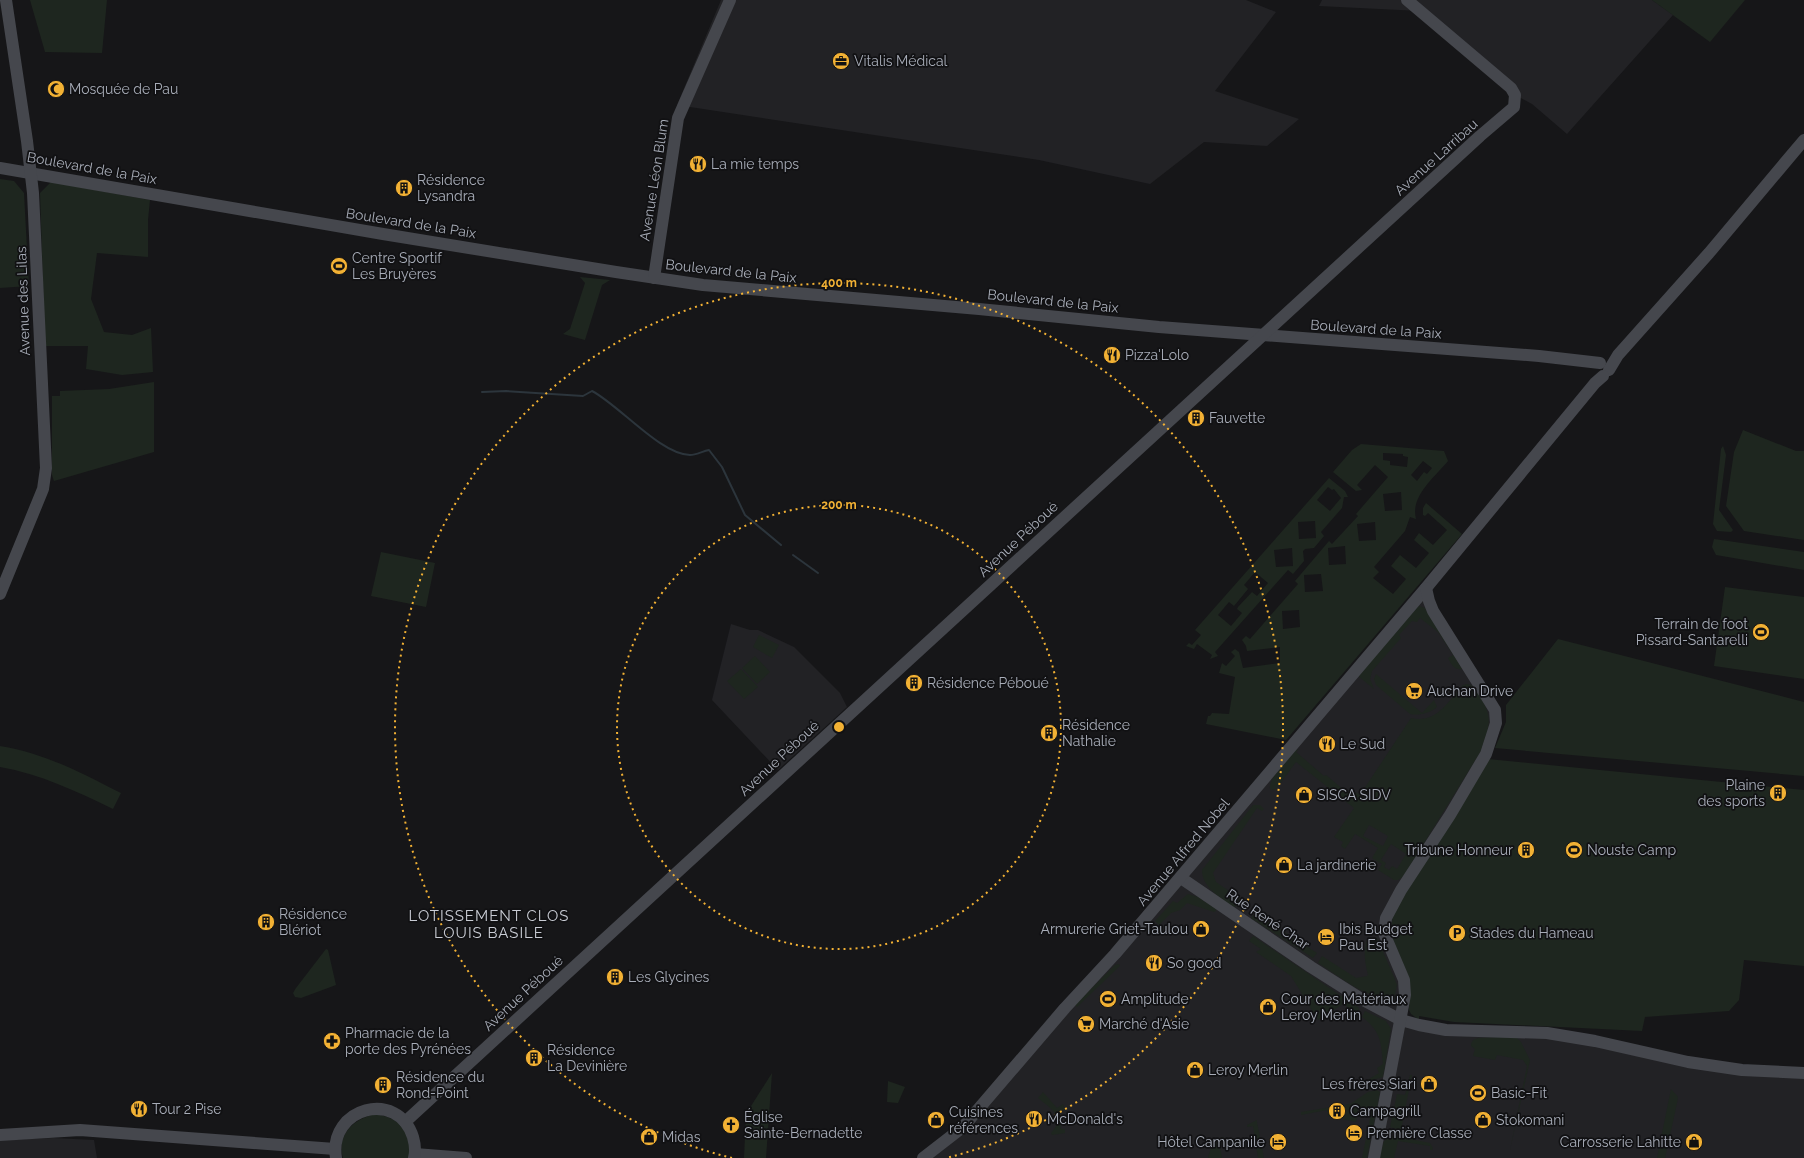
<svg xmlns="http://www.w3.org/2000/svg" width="1804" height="1158" font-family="Raleway,sans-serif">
  <rect width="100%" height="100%" fill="#161618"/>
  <g fill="#222225">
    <path d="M 721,0 L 1246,0 L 1276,12 L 1215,91 L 1299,119 L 1267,146 L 1204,142 L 1150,184 L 1039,160 L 677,105 Z"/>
    <path d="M 1322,0 L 1652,0 L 1673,15 L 1567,134 L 1532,104 L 1515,95 L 1420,11 L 1319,6 Z"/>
    <path d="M 1426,588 L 1496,715 L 1402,974 L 1401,1020 L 1547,1033 L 1688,1062 L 1804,1073 L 1804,1158 L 923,1158 L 958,1132 Z"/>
    <path d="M 731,624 L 750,630 L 758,630 L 794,647 L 840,693 L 847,707 L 778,770 L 712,700 Z"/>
    <path d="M 54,1138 L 94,1140 L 97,1158 L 0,1158 L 0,1140 Z"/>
  </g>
  <g fill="#1e261f" fill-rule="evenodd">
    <path d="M 30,0 L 107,0 L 102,53 L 45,52 Z"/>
    <path d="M 1652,0 L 1745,0 L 1710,42 Z"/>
    <path d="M 0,179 L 14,181 L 24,193 L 29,286 L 0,288 Z"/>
    <path d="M 51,182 L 150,200 L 148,220 L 148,257 L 97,253 L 91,299 L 104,332 L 132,335 L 151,328 L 153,372 L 122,375 L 86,369 L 88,346 L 45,346 L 40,193 Z"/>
    <path d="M 580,277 L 610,280 L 602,285 L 585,340 L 563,334 L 570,329 L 585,283 Z"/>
    <path d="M 154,382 L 154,452 L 54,481 L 52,475 L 52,396 L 60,396 L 60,391 L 109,389 Z"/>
    <path d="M 1743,430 L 1796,451 L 1804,451 L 1804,540 L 1744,531 L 1726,506 L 1734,452 Z"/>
    <path d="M 1361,444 L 1444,451 L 1448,461 C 1435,477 1410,496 1416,519 L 1410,517 L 1405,531 L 1374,567 L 1379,572 L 1373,578 L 1393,594 L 1406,579 L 1391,566 L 1400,555 L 1416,568 L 1429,553 L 1414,540 L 1419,533 L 1433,545 L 1447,530 L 1428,513 L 1425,516 L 1423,515 L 1423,508 L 1426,503 L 1462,534 L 1286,740 L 1206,724 L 1208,716 L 1210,716 L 1212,713 L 1229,714 L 1235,677 L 1219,673 L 1222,663 L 1226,666 L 1235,656 L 1231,652 L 1235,649 L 1239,652 L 1243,668 L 1280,663 L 1280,647 L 1247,651 L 1246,646 L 1242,640 L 1246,636 L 1250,639 L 1298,584 L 1295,581 L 1329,541 L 1332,544 L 1358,516 L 1356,514 L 1388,477 L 1375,465 L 1357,485 L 1362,490 L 1356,491 L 1333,472 L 1352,450 ZM 1383,453 L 1403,454 L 1403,456 L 1408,457 L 1407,467 L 1390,465 L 1390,461 L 1383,460 ZM 1423,461 L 1432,468 L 1427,474 L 1424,472 L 1417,481 L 1411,475 ZM 1401,492 L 1402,510 L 1385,511 L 1383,494 ZM 1375,522 L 1376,540 L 1359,541 L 1357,524 ZM 1345,546 L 1346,564 L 1329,565 L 1328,548 ZM 1321,574 L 1323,591 L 1305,592 L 1304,575 ZM 1299,610 L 1300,627 L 1283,629 L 1282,611 Z"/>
    <path d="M 1723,446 L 1726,455 L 1719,510 L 1733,530 L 1731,532 L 1717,531 L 1713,524 L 1721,449 Z"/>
    <path d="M 1329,478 L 1345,491 L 1348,497 L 1344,497 L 1342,508 L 1321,532 L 1324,536 L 1314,548 L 1305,549 L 1303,551 L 1304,561 L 1293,574 L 1288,570 L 1215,652 L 1218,656 L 1210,659 L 1212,655 L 1197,644 L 1194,649 L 1186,646 L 1189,643 L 1192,645 L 1201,635 L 1195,630 ZM 1328,487 L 1332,490 L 1334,489 L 1341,498 L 1330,511 L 1317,500 ZM 1315,521 L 1316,538 L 1299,539 L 1298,522 ZM 1292,548 L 1293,566 L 1276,567 L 1274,550 ZM 1255,572 L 1268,583 L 1257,596 L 1252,592 L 1238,607 L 1237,609 L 1242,613 L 1231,626 L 1218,615 L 1229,602 L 1234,606 L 1248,589 L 1244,585 Z"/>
    <path d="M 1714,539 L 1804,552 L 1804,570 L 1716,555 L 1712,547 Z"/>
    <path d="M 381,552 L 435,563 L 426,607 L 371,596 Z"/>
    <path d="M 1725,587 L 1804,597 L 1804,679 L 1714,666 Z"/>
    <path d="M 1419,606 L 1425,608 L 1462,669 C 1455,671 1451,664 1448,658 L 1453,655 L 1438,632 L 1420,618 L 1417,622 L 1412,621 L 1399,635 L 1401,638 L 1372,671 L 1370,679 L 1374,689 L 1358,676 L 1417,607 Z"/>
    <path d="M 759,635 L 779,645 L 772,658 L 753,647 Z"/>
    <path d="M 1558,639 L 1804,702 L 1804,776 L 1495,748 L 1506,722 L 1506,705 Z"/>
    <path d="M 755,656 L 770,672 L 757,684 L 742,668 Z"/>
    <path d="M 741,669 L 758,687 L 744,699 L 727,681 Z"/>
    <path d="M 1376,674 L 1422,713 L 1434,700 L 1437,707 C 1431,713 1418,716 1410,714 L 1376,685 L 1374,679 Z"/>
    <path d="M 1467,684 C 1474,685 1477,690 1480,696 C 1494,720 1489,726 1481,751 L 1403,877 L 1398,880 L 1394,880 L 1378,870 L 1382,864 L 1372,858 L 1378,848 L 1355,834 L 1345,849 L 1341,846 L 1343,842 L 1334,837 L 1354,808 L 1296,762 L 1277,788 L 1273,790 L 1270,789 C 1268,778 1289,758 1296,749 L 1298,750 L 1296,752 L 1324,776 L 1326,775 L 1351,796 L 1355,792 L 1360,795 L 1411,718 C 1436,724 1448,702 1463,685 ZM 1369,825 L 1388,836 L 1383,846 L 1363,836 ZM 1391,844 L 1406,854 L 1397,869 L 1392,866 L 1389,870 L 1384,867 L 1386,863 L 1381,860 Z"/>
    <path d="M 0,746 C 47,754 79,772 121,793 L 113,809 C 76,791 40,774 0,767 Z"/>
    <path d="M 1488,759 L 1804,790 L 1804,966 L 1744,960 L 1739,1000 L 1729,1011 L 1645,1017 L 1642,1031 L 1454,1022 L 1419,1016 L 1419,1020 L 1411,1014 L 1409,1010 L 1410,983 L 1409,978 L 1390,933 L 1394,909 Z"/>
    <path d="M 1253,805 L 1260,805 L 1264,809 L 1262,811 L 1257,808 L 1213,873 L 1216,882 L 1245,902 L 1234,907 C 1220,898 1202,887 1202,870 Z"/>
    <path d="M 1188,894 L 1198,897 L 1216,909 L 1216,911 L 1214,912 L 1187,903 L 1180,910 L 1171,913 L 1159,925 L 1155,921 L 1173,901 L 1177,903 Z"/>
    <path d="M 1255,913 L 1317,953 L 1313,958 L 1251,918 Z"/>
    <path d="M 1253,936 L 1359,1008 L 1358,1012 L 1356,1013 L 1343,1004 L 1318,1020 L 1291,976 L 1256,952 L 1261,949 L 1249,941 Z"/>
    <path d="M 1377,938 L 1394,977 L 1397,985 L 1394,998 C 1364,999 1343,978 1318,963 L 1322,956 L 1356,978 L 1367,976 L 1368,975 C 1365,963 1363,951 1367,939 Z"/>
    <path d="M 326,949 L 328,950 L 336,985 L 301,998 L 295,997 L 293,993 L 296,988 Z"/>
    <path d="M 1119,964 L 1120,966 L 1077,1007 L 1075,1005 L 1115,965 Z"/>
    <path d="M 1365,1011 L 1386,1021 L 1391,1029 L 1383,1077 L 1373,1080 L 1352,1091 L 1349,1089 L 1348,1085 L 1351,1090 L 1379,1073 L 1377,1068 L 1383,1064 C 1381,1042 1381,1031 1362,1017 Z"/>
    <path d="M 1515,1036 L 1521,1042 L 1530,1060 L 1510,1150 L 1527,1066 L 1523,1060 L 1497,1055 L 1495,1060 L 1473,1056 L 1475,1049 L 1471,1046 C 1471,1041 1474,1039 1478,1038 Z"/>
    <path d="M 772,1073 L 766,1158 L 744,1158 L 746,1114 Z"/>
    <path d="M 1410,1075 L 1412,1075 L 1401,1130 L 1390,1127 L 1397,1094 L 1405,1095 Z"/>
    <path d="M 888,1081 L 905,1087 L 898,1103 L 887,1102 Z"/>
    <path d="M 1671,1089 L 1678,1097 L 1677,1103 L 1665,1158 L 1657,1158 Z"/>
    <path d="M 1377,1090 L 1380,1092 L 1367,1158 L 1362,1158 L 1371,1113 L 1358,1110 L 1356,1122 L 1328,1116 L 1327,1110 L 1301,1115 L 1301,1112 L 1350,1104 L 1368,1092 Z"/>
    <path d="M 1043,1092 L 1057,1108 L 1063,1104 L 1065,1110 L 1059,1111 L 1061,1129 L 1065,1129 L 1065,1133 L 1052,1135 L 1051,1133 C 1067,1117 1051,1109 1038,1098 Z"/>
    <path d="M 376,1114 C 388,1116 405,1123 409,1136 C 411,1143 410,1151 410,1158 L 343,1158 C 336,1134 355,1118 376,1114 Z"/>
    <path d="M 1257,1120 L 1257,1122 L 1264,1158 L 1258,1158 L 1253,1126 L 1247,1127 L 1247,1125 Z"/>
    <path d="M 1391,1136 L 1395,1136 L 1430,1143 L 1433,1148 L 1432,1150 L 1430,1150 L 1430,1146 L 1398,1141 L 1394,1158 L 1379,1158 L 1384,1141 Z"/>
    <path d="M 1223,1137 L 1225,1139 L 1219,1141 L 1222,1158 L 1208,1158 C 1210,1149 1214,1139 1223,1137 Z"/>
  </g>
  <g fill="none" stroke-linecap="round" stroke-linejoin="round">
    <g stroke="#2c353c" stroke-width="2">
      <path d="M 482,392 L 506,391 L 583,396 L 592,391 C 619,405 661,455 690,455 C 696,455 703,451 709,450 L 722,467 L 745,515 L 781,545"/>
      <path d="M 793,555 L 818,573"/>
    </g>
    <g stroke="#45474d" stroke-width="12">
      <path d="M 0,168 L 383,234 L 616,272 L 703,285 L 979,309 L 1159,327 L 1539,356 L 1600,363"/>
      <path d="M 654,278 L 678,118 L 730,0"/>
      <path d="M 1609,370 L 1618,355 L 1709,253 L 1804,140"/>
      <path d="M 0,594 L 43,489 L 46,468 L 33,193 L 27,141 L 6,0"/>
      <path d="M 1181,878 L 1311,967 L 1363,1000 L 1401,1020 L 1419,1025 L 1446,1030 L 1547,1033 L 1595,1041 L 1688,1062 L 1742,1070 L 1804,1073"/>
      <path d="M 405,1122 L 1480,136 L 1514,107 L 1515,95 L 1511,88 L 1407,0"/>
      <path d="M 0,1135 L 80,1130 L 335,1149"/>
      <path d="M 415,1154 L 466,1158"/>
      <path d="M 336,1158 C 328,1107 398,1089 413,1137 C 415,1144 416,1151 414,1158"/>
      <path d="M 923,1158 L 963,1127 L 1065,1008 L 1115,954 L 1426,588 L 1595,383 L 1603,376"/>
      <path d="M 1374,1158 L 1405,995 L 1404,980 L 1384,933 L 1386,918 L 1401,890 L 1450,815 L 1486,754 L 1496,723 L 1495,710 L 1433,611 L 1429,601 L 1426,588"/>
    </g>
  </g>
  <g fill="none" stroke="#f2b134" stroke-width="2" stroke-dasharray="2 4">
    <circle cx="839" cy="727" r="222"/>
    <path d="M732 1158A444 444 0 1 1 946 1158"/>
  </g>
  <defs>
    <symbol id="office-disc" viewBox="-11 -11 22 22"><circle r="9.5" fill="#f2b134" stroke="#111113"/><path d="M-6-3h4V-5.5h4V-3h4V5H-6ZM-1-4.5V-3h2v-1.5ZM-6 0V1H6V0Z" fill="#111"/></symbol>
    <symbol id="mosque-disc" viewBox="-11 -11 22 22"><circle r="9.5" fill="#f2b134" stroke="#111113"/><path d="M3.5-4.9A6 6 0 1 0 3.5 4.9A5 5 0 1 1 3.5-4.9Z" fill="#111"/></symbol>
    <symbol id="restaurant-disc" viewBox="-11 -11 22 22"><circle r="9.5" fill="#f2b134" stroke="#111113"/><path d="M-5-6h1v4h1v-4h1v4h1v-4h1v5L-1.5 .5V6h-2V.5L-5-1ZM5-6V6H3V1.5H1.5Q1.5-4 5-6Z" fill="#111"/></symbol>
    <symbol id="building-disc" viewBox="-11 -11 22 22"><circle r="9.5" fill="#f2b134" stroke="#111113"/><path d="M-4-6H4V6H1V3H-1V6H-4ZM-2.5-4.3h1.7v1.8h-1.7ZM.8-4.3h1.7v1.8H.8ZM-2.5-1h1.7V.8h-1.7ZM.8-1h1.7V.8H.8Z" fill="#111"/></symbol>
    <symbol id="stadium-disc" viewBox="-11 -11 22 22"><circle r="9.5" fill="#f2b134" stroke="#111113"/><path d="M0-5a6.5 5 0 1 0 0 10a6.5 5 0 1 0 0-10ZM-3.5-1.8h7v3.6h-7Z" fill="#111"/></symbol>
    <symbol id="supermarket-disc" viewBox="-11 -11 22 22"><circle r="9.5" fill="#f2b134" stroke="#111113"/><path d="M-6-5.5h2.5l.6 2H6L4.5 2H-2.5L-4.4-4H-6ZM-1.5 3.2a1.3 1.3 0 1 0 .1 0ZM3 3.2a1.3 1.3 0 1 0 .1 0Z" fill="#111"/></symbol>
    <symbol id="shop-disc" viewBox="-11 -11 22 22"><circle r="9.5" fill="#f2b134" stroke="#111113"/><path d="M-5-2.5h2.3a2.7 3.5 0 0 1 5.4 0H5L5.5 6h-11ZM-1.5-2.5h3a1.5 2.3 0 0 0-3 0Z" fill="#111"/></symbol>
    <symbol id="parking-disc" viewBox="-11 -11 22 22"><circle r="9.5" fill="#f2b134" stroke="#111113"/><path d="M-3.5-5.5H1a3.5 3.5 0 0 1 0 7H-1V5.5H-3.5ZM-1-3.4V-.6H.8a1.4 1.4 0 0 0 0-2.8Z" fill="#111"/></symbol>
    <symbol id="hotel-disc" viewBox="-11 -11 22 22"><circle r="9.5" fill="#f2b134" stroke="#111113"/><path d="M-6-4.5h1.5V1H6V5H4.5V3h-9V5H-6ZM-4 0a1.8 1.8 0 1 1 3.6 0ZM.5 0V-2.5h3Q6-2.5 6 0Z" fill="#111"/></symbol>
    <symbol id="pharmacy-disc" viewBox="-11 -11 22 22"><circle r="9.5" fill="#f2b134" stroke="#111113"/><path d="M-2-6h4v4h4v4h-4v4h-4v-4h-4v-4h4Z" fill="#111"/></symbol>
    <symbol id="church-disc" viewBox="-11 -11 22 22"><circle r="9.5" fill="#f2b134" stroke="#111113"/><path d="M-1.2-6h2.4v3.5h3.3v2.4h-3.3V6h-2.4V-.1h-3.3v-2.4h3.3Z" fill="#111"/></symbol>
  </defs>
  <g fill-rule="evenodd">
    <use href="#office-disc" x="831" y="51" width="20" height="20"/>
    <use href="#mosque-disc" x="46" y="79" width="20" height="20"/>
    <use href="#restaurant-disc" x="688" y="154" width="20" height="20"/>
    <use href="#building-disc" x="394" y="178" width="20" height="20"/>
    <use href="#stadium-disc" x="329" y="256" width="20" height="20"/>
    <use href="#restaurant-disc" x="1102" y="345" width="20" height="20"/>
    <use href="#building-disc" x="1186" y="408" width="20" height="20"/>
    <use href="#stadium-disc" x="1751" y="622" width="20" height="20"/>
    <use href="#building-disc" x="904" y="673" width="20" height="20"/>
    <use href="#supermarket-disc" x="1404" y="681" width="20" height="20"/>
    <use href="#building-disc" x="1039" y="723" width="20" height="20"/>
    <use href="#restaurant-disc" x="1317" y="734" width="20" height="20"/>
    <use href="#building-disc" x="1768" y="783" width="20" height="20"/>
    <use href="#shop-disc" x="1294" y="785" width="20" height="20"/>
    <use href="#building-disc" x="1516" y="840" width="20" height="20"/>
    <use href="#stadium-disc" x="1564" y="840" width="20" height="20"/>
    <use href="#shop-disc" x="1274" y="855" width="20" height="20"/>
    <use href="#building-disc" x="256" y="912" width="20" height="20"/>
    <use href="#shop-disc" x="1191" y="919" width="20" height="20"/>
    <use href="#parking-disc" x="1447" y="923" width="20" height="20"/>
    <use href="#hotel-disc" x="1316" y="927" width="20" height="20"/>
    <use href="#restaurant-disc" x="1144" y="953" width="20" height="20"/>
    <use href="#building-disc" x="605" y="967" width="20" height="20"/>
    <use href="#stadium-disc" x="1098" y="989" width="20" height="20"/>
    <use href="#shop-disc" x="1258" y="997" width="20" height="20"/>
    <use href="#supermarket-disc" x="1076" y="1014" width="20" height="20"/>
    <use href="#pharmacy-disc" x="322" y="1031" width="20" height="20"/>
    <use href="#building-disc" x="524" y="1048" width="20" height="20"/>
    <use href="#shop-disc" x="1185" y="1060" width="20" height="20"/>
    <use href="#shop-disc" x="1419" y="1074" width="20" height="20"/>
    <use href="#building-disc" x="373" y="1075" width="20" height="20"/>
    <use href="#stadium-disc" x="1468" y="1083" width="20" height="20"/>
    <use href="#restaurant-disc" x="129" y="1099" width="20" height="20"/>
    <use href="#building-disc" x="1327" y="1101" width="20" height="20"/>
    <use href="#restaurant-disc" x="1024" y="1109" width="20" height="20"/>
    <use href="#shop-disc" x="926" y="1110" width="20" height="20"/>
    <use href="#shop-disc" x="1473" y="1110" width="20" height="20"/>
    <use href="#church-disc" x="721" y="1115" width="20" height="20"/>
    <use href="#hotel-disc" x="1344" y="1123" width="20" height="20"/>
    <use href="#shop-disc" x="639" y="1127" width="20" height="20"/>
    <use href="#hotel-disc" x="1268" y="1132" width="20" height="20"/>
    <use href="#shop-disc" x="1684" y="1132" width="20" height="20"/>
  </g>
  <g text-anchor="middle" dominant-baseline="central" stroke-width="3.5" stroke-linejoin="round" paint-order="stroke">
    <g font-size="14" fill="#a8adb8" stroke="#111113" text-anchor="start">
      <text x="854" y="61">Vitalis Médical</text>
      <text x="69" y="89">Mosquée de Pau</text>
      <text x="711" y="164">La mie temps</text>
      <text x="417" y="180">Résidence<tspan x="417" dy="16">Lysandra</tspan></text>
      <text x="352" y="258">Centre Sportif<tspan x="352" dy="16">Les Bruyères</tspan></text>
      <text x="1125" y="355">Pizza'Lolo</text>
      <text x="1209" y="418">Fauvette</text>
      <text x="1748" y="624" text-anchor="end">Terrain de foot<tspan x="1748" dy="16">Pissard-Santarelli</tspan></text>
      <text x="927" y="683">Résidence Péboué</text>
      <text x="1427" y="691">Auchan Drive</text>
      <text x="1062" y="725">Résidence<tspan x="1062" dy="16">Nathalie</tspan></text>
      <text x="1340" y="744">Le Sud</text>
      <text x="1765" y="785" text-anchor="end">Plaine<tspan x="1765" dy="16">des sports</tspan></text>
      <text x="1317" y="795">SISCA SIDV</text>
      <text x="1513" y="850" text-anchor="end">Tribune Honneur</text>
      <text x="1587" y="850">Nouste Camp</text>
      <text x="1297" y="865">La jardinerie</text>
      <text x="279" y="914">Résidence<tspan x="279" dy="16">Blériot</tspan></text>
      <text x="1188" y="929" text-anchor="end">Armurerie Griet-Taulou</text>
      <text x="1339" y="929">Ibis Budget<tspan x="1339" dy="16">Pau Est</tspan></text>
      <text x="1470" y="933">Stades du Hameau</text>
      <text x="1167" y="963">So good</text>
      <text x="628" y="977">Les Glycines</text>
      <text x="1121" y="999">Amplitude</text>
      <text x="1281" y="999">Cour des Matériaux<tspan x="1281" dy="16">Leroy Merlin</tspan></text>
      <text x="1099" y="1024">Marché d'Asie</text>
      <text x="345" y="1033">Pharmacie de la<tspan x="345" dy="16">porte des Pyrénées</tspan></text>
      <text x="547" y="1050">Résidence<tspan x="547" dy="16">La Devinière</tspan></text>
      <text x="1208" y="1070">Leroy Merlin</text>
      <text x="396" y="1077">Résidence du<tspan x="396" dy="16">Rond-Point</tspan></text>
      <text x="1416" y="1084" text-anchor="end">Les frères Siari</text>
      <text x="1491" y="1093">Basic-Fit</text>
      <text x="152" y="1109">Tour 2 Pise</text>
      <text x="1350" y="1111">Campagrill</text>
      <text x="949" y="1112">Cuisines<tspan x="949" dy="16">références</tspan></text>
      <text x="744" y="1117">Église<tspan x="744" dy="16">Sainte-Bernadette</tspan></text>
      <text x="1047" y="1119">McDonald's</text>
      <text x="1496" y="1120">Stokomani</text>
      <text x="1367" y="1133">Première Classe</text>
      <text x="662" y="1137">Midas</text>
      <text x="1265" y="1142" text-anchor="end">Hôtel Campanile</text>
      <text x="1681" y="1142" text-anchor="end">Carrosserie Lahitte</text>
    </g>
    <g font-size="14" fill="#a8adb8" stroke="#111113">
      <text transform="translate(1436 157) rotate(-42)">Avenue Larribau</text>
      <text transform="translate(92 168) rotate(10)">Boulevard de la Paix</text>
      <text transform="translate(654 180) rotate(-81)">Avenue Léon Blum</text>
      <text transform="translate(411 223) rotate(9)">Boulevard de la Paix</text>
      <text transform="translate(731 271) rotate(6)">Boulevard de la Paix</text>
      <text transform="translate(23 301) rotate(-92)">Avenue des Lilas</text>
      <text transform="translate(1053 301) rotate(6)">Boulevard de la Paix</text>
      <text transform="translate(1376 329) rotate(4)">Boulevard de la Paix</text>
      <text transform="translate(1018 539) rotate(-43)">Avenue Péboué</text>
      <text transform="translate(779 758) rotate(-43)">Avenue Péboué</text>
      <text transform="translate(1183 852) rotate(-50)">Avenue Alfred Nobel</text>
      <text transform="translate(1268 919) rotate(34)">Rue René Char</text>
      <text transform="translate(523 993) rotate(-43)">Avenue Péboué</text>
    </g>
    <g font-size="15" letter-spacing="1" fill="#c9ccd4" stroke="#111113">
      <text x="489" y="916">LOTISSEMENT CLOS<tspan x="489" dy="17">LOUIS BASILE</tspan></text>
    </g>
  </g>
  <circle cx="839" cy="727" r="6" fill="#f2b134" stroke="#111113" stroke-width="2"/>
  <g font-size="12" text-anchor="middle" font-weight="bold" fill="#f2b134" stroke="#111113" stroke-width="3.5" stroke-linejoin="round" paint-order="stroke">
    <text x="839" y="287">400 m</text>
    <text x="839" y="509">200 m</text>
  </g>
</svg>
